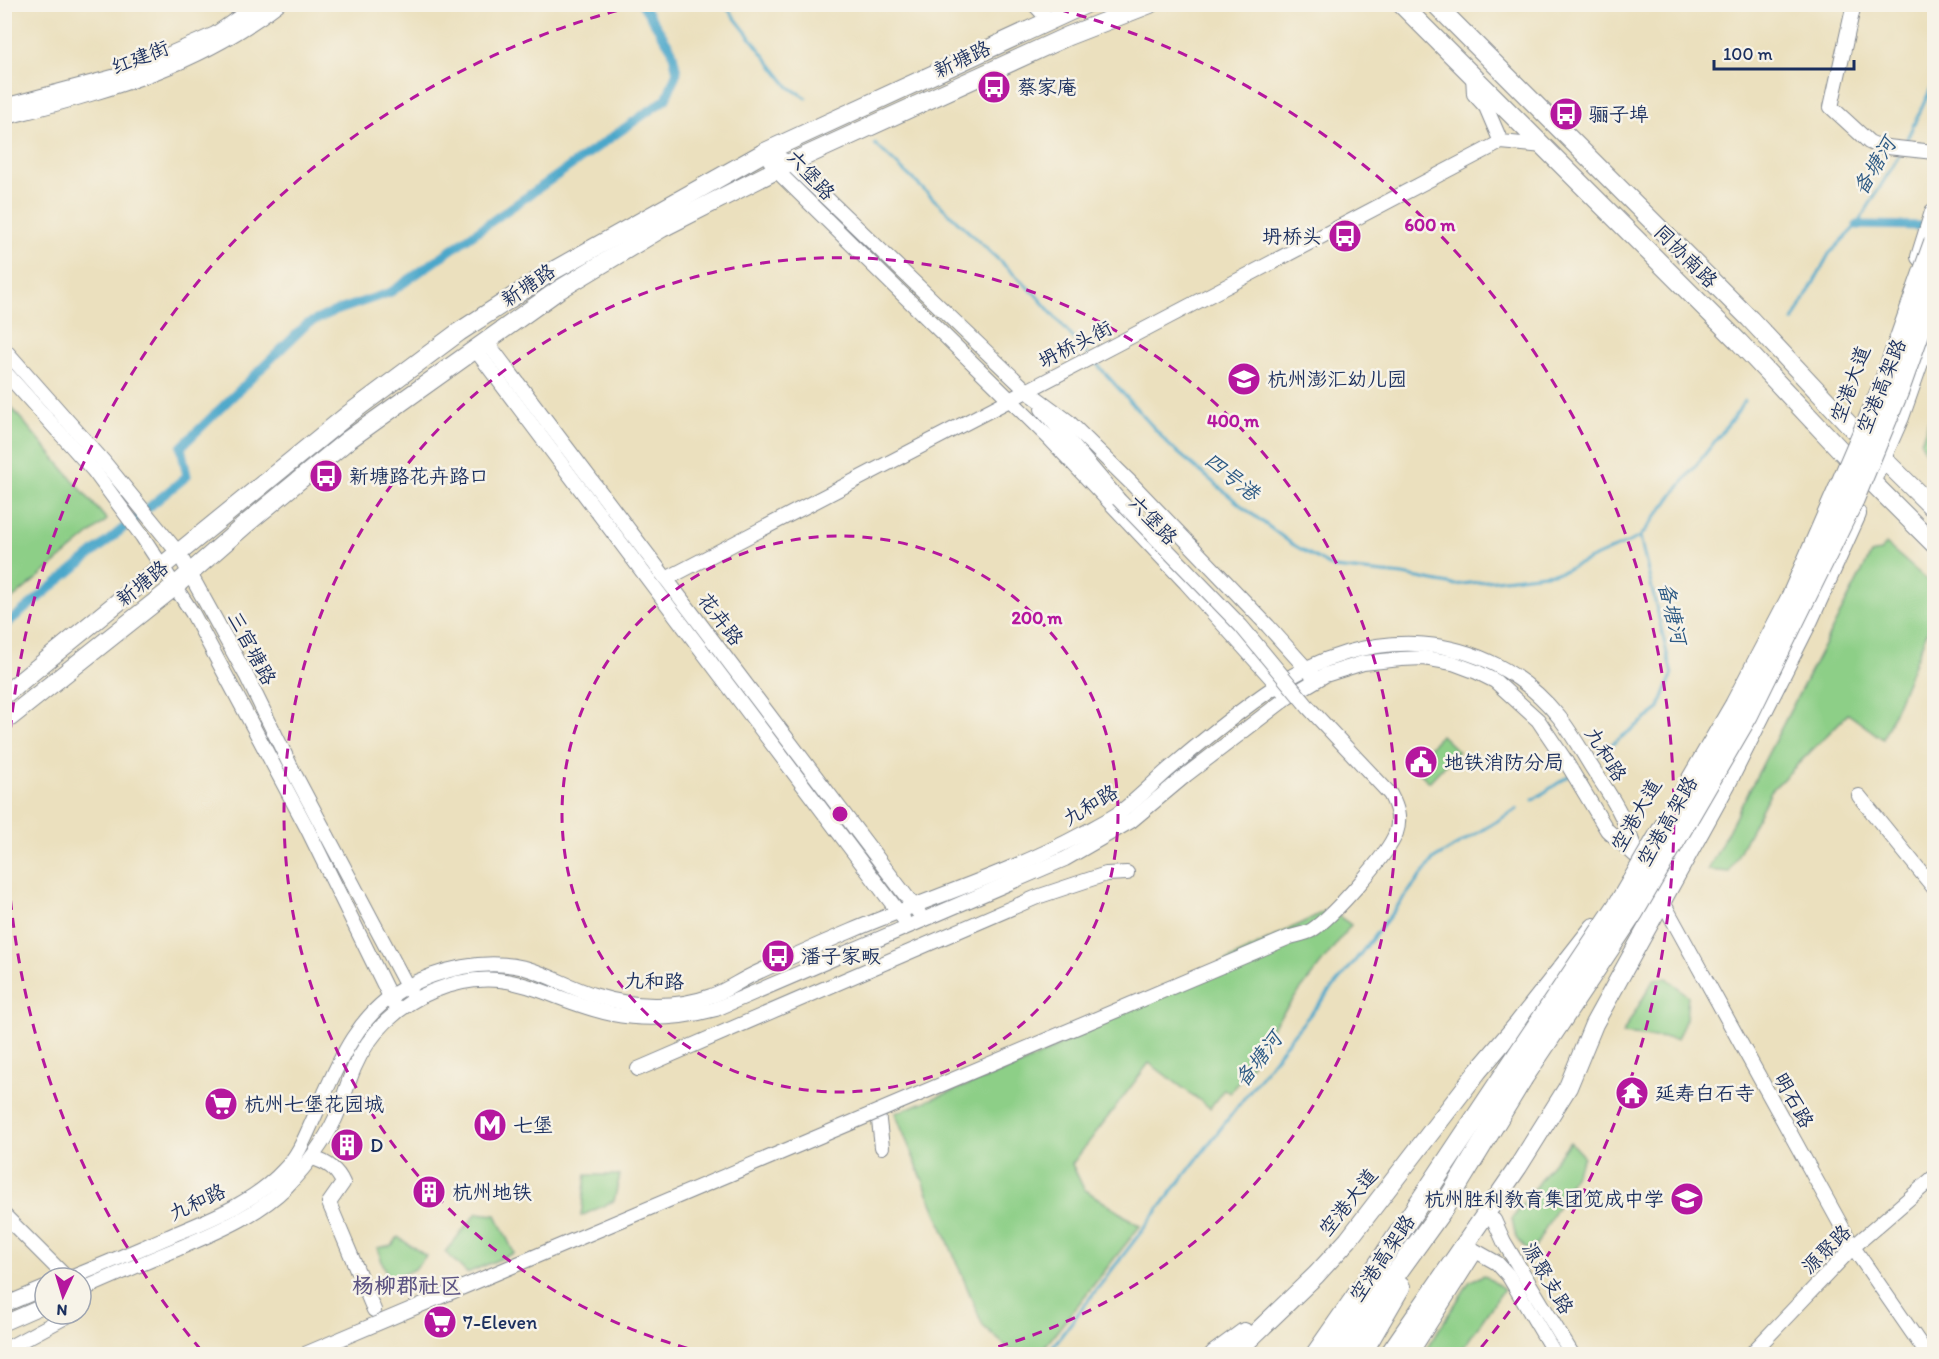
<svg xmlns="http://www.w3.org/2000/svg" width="1939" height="1359" font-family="Itim,'LXGW WenKai TC',sans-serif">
  <rect width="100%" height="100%" fill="#f7f3e8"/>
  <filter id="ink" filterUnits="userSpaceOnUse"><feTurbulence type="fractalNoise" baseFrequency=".0167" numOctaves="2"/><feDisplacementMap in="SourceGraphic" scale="12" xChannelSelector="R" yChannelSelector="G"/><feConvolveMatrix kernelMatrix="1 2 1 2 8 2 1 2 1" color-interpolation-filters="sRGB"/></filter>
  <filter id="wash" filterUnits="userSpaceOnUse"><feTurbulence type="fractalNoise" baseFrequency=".008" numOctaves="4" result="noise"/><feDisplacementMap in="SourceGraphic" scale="24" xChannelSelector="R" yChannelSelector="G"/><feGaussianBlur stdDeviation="1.35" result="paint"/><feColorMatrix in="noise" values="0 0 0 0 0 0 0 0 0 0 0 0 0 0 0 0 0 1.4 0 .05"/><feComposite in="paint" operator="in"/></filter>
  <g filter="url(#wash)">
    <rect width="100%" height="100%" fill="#ebe0be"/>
    <g fill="#8dcf87" stroke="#547f72" stroke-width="1.5">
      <path d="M 5,400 L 107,520 L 5,605 L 4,605 Z"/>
      <path d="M 1934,405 L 1934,461 L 1926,453 L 1921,442 Z"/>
      <path d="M 1886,544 L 1934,586 L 1934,615 L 1883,739 L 1848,714 L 1771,791 L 1729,872 L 1708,870 L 1871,554 L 1880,552 Z"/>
      <path d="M 1441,735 L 1458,751 L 1429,782 L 1412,765 Z"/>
      <path d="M 1329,909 L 1351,925 L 1252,1053 L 1257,1057 L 1230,1093 L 1224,1089 L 1210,1108 L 1149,1063 L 1072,1164 L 1084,1189 L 1140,1226 L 1039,1354 L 1015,1354 L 983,1326 L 895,1113 L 1023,1064 Z"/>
      <path d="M 1666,977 L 1688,996 L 1686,1019 L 1677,1039 L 1622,1034 L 1653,981 Z"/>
      <path d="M 1570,1142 L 1584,1157 L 1531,1255 L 1516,1238 L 1512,1219 L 1548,1169 Z"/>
      <path d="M 586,1175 L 620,1175 L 614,1201 L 581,1216 Z"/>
      <path d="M 477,1213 L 496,1215 L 514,1253 L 467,1273 L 445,1252 Z"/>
      <path d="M 398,1237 L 426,1256 L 415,1269 L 389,1280 L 377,1248 L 392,1245 Z"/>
      <path d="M 1484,1275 L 1504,1289 L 1459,1354 L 1423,1354 L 1470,1281 Z"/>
    </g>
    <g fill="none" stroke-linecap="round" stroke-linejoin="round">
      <g stroke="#4ca7ca" stroke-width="3">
        <path d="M 724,4 L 789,87 L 806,98"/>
        <path d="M 875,144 L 1035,294 L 1088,355"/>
        <path d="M 1904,145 L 1934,82"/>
        <path d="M 1793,321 L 1829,254 L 1857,225 L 1900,154"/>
        <path d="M 1095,362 L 1170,446 L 1244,508 L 1292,544 L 1334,568 L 1403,575 L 1454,585 L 1561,572 L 1640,537 L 1737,413 L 1744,401"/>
        <path d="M 1592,759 L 1658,710 L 1672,675 L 1640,537"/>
        <path d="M 1533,800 L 1570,775"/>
        <path d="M 1047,1354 L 1292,1036 L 1351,966 L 1434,859 L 1517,809"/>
      </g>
      <g stroke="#4ca7ca" stroke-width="9">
        <path d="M 1857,225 L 1932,226"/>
        <path d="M 4,626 L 187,476 L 181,447 L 307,324 L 333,312 L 391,292 L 666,99 L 677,72 L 672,50 L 642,4"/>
      </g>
    </g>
  </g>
  <g filter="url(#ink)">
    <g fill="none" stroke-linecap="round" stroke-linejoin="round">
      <defs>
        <g id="minor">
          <path d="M 1034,4 L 1049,20"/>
          <path d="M 1854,4 L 1831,107 L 1869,142 L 1878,146 L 1934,152"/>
          <path d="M 1473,75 L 1474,94 L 1486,107 L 1501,142"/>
          <path d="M 4,106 L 124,74 L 215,34 L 258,4"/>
          <path d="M 4,118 C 103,91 195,69 278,4"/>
          <path d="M 486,341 L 919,913"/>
          <path d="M 4,349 L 104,462 L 179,554 L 246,675 L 294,773 L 410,992"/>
          <path d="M 475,349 L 903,918"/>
          <path d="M 4,371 L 94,471 L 142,536 L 193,614 L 307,828 L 393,1003"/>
          <path d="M 1042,409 L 1118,499 L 1112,493"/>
          <path d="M 666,579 L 1113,346 L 1501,142 L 1544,146"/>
          <path d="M 1282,690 L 1186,583 L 1049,438 L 776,170 L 765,152 L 790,163 L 1027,391 L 1069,422 L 1132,484 L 1268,626 L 1313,676"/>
          <path d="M 1859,796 L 1934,888"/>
          <path d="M 1659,895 L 1853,1247 L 1927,1354"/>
          <path d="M 638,1069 L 1037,897 L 1106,874 L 1127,873"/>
          <path d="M 878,1112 L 882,1147"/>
          <path d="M 312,1158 C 327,1162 337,1169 343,1183 L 329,1203 L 374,1310"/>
          <path d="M 4,1215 L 67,1278"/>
          <path d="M 1494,1220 L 1504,1242 L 1572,1354"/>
          <path d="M 1474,1250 L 1497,1263 L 1508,1275 L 1555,1354"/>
          <path d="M 70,1278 C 103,1265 135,1251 168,1237 C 208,1220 254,1203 284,1170 C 298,1156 305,1138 313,1120 C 335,1071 354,1016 404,988 C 440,969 484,958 525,968 C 550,975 572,989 597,996 C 632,1007 676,1009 711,996 C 726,991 739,981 754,974 C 786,959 818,945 851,931 C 928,898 1008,874 1082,834 C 1093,828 1105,822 1116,815 C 1137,801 1154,781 1174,765 C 1206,738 1239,711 1273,688 C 1366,624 1485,626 1559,717 C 1571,732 1581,750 1591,766 C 1601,782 1613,798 1621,815 C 1630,832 1634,851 1644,868"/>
          <path d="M 81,1290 C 113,1276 145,1262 177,1249 C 216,1232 257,1216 287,1186 C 306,1166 323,1145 335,1119 C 342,1103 347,1085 354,1068 C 369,1033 398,1005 433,991 C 508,960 543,999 612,1014 C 647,1021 682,1018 716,1009 L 1065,859 L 1131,821 L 1186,775 L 1288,697 L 1325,675 L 1363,663 L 1401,659 L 1424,658 L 1453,663 L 1477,672 L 1495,681 L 1538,720 L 1565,760 L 1607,830 L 1636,856"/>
          <path d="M 4,1305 L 45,1288"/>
          <path d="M 4,1323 L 45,1305"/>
          <path d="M 4,1350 L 71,1314"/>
          <path d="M 1751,1354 L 1853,1247 L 1934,1177"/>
        </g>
        <g id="major">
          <path d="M 1401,4 L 1739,342 L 1846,456 L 1934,544"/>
          <path d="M 1435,4 L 1750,319 L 1856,432 L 1934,509"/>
          <path d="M 1920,257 L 1934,212"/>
          <path d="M 1873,478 L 1900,417 L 1934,320"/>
          <path d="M 4,695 L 349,414 L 459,332 L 551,272 L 765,152 L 1086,4"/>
          <path d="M 4,722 L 174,587 L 246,524 L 348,440 L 557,291 L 662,228 L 790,163 L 1068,36 L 1150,4"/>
          <path d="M 1214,1354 L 1244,1332"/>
          <path d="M 1234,1354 L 1316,1275 L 1348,1240 L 1478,1071 L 1518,1024 L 1594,927"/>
          <path d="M 1389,1354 L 1518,1167 L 1568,1087 L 1594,1024 L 1728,781 L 1809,620 L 1857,514"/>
          <path d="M 1408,1354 L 1473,1252"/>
        </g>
        <g id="highway">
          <path d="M 1316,1354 L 1374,1271 L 1509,1068"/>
          <path d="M 1338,1354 L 1442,1210 L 1522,1079"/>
          <path d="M 1361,1354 L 1400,1287"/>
        </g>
      </defs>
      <use href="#minor" stroke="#83888e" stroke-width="16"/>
      <use href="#major" stroke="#83888e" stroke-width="20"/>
      <use href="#highway" stroke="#83888e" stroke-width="22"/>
      <use href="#minor" stroke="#fff" stroke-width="14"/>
      <use href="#major" stroke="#fff" stroke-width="18"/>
      <use href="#highway" stroke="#fff" stroke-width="20"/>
      <defs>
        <path id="minor-bridge" d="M 305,1354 L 1290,937 C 1297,935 1305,934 1312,930 C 1332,917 1388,855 1396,833 C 1401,819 1397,807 1390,794 L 1309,708 L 1241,626 L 1118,499"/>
        <g id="highway-bridge">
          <path d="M 1509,1068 L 1620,902 L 1735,705 L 1791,598 L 1839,488 L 1884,383 L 1934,242"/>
          <path d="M 1522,1079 L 1633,913 L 1748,715 L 1854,499 L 1899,390 L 1934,291"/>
        </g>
      </defs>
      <use href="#minor-bridge" stroke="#83888e" stroke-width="16" stroke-linecap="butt"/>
      <use href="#highway-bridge" stroke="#83888e" stroke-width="22" stroke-linecap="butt"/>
      <use href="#minor-bridge" stroke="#fff" stroke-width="14"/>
      <use href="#highway-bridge" stroke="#fff" stroke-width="20"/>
    </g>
  </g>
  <g fill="none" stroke="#b5179e" stroke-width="3" stroke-dasharray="10 8">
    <circle cx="840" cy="814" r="278"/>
    <path d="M705 1353A556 556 0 1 1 975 1353"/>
    <path d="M201 1350A834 834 0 0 1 638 5M1042 5A834 834 0 0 1 1479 1350"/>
  </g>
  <defs>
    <symbol id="bus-disc" viewBox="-11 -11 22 22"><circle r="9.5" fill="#b5179e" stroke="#f7f3e8"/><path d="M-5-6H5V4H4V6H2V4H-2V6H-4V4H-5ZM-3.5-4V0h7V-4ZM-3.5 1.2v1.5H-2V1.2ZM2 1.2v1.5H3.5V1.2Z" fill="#fff"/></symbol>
    <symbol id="school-disc" viewBox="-11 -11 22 22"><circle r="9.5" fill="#b5179e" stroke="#f7f3e8"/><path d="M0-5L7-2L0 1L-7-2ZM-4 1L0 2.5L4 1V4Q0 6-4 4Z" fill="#fff"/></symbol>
    <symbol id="civic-disc" viewBox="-11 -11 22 22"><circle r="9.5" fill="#b5179e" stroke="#f7f3e8"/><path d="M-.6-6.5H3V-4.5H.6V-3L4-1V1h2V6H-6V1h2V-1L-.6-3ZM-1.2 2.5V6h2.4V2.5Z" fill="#fff"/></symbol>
    <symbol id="temple-disc" viewBox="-11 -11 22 22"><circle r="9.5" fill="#b5179e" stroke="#f7f3e8"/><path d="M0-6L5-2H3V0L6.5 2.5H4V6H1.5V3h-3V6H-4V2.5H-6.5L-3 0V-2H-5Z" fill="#fff"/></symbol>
    <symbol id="supermarket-disc" viewBox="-11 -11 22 22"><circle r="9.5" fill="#b5179e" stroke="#f7f3e8"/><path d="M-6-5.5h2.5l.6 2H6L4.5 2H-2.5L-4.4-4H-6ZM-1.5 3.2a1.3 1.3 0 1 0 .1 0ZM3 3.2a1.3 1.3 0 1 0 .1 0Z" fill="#fff"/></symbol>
    <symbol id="metro-disc" viewBox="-11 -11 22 22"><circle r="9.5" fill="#b5179e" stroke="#f7f3e8"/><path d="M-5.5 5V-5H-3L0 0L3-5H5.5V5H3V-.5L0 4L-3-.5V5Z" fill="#fff"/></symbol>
    <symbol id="building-disc" viewBox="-11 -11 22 22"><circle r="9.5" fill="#b5179e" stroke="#f7f3e8"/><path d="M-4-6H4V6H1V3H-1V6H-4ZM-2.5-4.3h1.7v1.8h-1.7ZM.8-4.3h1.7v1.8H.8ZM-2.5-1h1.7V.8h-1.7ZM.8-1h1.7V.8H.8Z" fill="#fff"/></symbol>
  </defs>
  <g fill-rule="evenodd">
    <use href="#bus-disc" x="975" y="68" width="38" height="38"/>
    <use href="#bus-disc" x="1547" y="95" width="38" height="38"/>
    <use href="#bus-disc" x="1326" y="217" width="38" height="38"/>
    <use href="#school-disc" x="1225" y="360" width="38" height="38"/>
    <use href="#bus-disc" x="307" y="457" width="38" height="38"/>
    <use href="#civic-disc" x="1402" y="743" width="38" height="38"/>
    <use href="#bus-disc" x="759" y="937" width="38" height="38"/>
    <use href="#temple-disc" x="1613" y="1074" width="38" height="38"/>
    <use href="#supermarket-disc" x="202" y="1085" width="38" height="38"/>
    <use href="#metro-disc" x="471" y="1106" width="38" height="38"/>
    <use href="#building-disc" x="328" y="1126" width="38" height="38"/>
    <use href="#building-disc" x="410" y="1173" width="38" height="38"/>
    <use href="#school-disc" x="1668" y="1180" width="38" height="38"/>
    <use href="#supermarket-disc" x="421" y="1303" width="38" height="38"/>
  </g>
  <g text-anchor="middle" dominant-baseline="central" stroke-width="5" stroke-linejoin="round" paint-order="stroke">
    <g font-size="20" fill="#1b2f5e" stroke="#f7f3e8">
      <text transform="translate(140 57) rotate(-21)">红建街</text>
      <text transform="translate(962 59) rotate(-25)">新塘路</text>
      <text transform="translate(811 175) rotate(47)">六堡路</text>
      <text transform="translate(1686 256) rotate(45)">同协南路</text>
      <text transform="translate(528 285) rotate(-34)">新塘路</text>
      <text transform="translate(1075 344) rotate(-27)">坍桥头街</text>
      <text transform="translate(1850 384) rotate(-70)">空港大道</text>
      <text transform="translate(1881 386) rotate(-68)">空港高架路</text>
      <text transform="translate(1153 520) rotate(46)">六堡路</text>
      <text transform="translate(142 583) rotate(-39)">新塘路</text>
      <text transform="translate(721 619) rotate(53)">花卉路</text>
      <text transform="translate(252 648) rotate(62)">三官塘路</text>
      <text transform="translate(1606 754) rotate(58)">九和路</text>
      <text transform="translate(1090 805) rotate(-31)">九和路</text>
      <text transform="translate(1636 815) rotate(-60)">空港大道</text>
      <text transform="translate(1667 821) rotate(-60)">空港高架路</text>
      <text transform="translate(654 981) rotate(1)">九和路</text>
      <text transform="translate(1794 1100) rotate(61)">明石路</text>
      <text transform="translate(197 1202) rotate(-25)">九和路</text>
      <text transform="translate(1348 1202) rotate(-51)">空港大道</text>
      <text transform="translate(1826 1249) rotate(-45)">源聚路</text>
      <text transform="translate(1382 1258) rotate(-56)">空港高架路</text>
      <text transform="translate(1548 1278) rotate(59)">源聚支路</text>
    </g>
    <g font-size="20" fill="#1b2f5e" stroke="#f7f3e8" text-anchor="start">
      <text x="1017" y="87">蔡家庵</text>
      <text x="1589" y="114">骊子埠</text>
      <text x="1322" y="236" text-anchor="end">坍桥头</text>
      <text x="1267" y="379">杭州澎汇幼儿园</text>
      <text x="349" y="476">新塘路花卉路口</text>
      <text x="1444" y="762">地铁消防分局</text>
      <text x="801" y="956">潘子家畈</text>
      <text x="1655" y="1093">延寿白石寺</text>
      <text x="244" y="1104">杭州七堡花园城</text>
      <text x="513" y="1125">七堡</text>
      <text x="370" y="1145">D</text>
      <text x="452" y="1192">杭州地铁</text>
      <text x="1664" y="1199" text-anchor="end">杭州胜利教育集团笕成中学</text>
      <text x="463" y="1322">7-Eleven</text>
    </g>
    <g font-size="21" font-style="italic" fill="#2c5984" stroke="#f7f3e8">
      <text transform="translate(1874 166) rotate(-59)">备塘河</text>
      <text transform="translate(1232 476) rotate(39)">四号港</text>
      <text transform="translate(1673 613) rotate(77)">备塘河</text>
      <text transform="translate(1258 1059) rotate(-52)">备塘河</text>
    </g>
    <g font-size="22" font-weight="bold" fill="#5c5483" stroke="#f7f3e8">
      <text x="407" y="1285">杨柳郡社区</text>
    </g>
  </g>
  <circle cx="840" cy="814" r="9" fill="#b5179e" stroke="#f7f3e8" stroke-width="3"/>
  <g font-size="18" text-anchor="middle" font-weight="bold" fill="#b5179e" stroke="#f7f3e8" stroke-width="5" stroke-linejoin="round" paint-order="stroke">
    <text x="1430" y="231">600 m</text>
    <text x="1233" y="427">400 m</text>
    <text x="1037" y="624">200 m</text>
  </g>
  <rect width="1939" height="1359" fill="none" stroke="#f7f3e8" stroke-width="24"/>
  <g transform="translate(63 1296) rotate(184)"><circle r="28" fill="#f7f3e8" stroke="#9fa5b1" stroke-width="1.5"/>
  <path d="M0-4.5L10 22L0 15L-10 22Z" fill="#b5179e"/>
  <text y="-9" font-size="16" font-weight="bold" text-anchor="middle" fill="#1b2f5e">N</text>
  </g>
  <path d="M1714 60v9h140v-9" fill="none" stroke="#1b2f5e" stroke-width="3"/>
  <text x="1723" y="60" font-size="18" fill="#1b2f5e" stroke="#f7f3e8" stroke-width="4.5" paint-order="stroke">100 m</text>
</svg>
